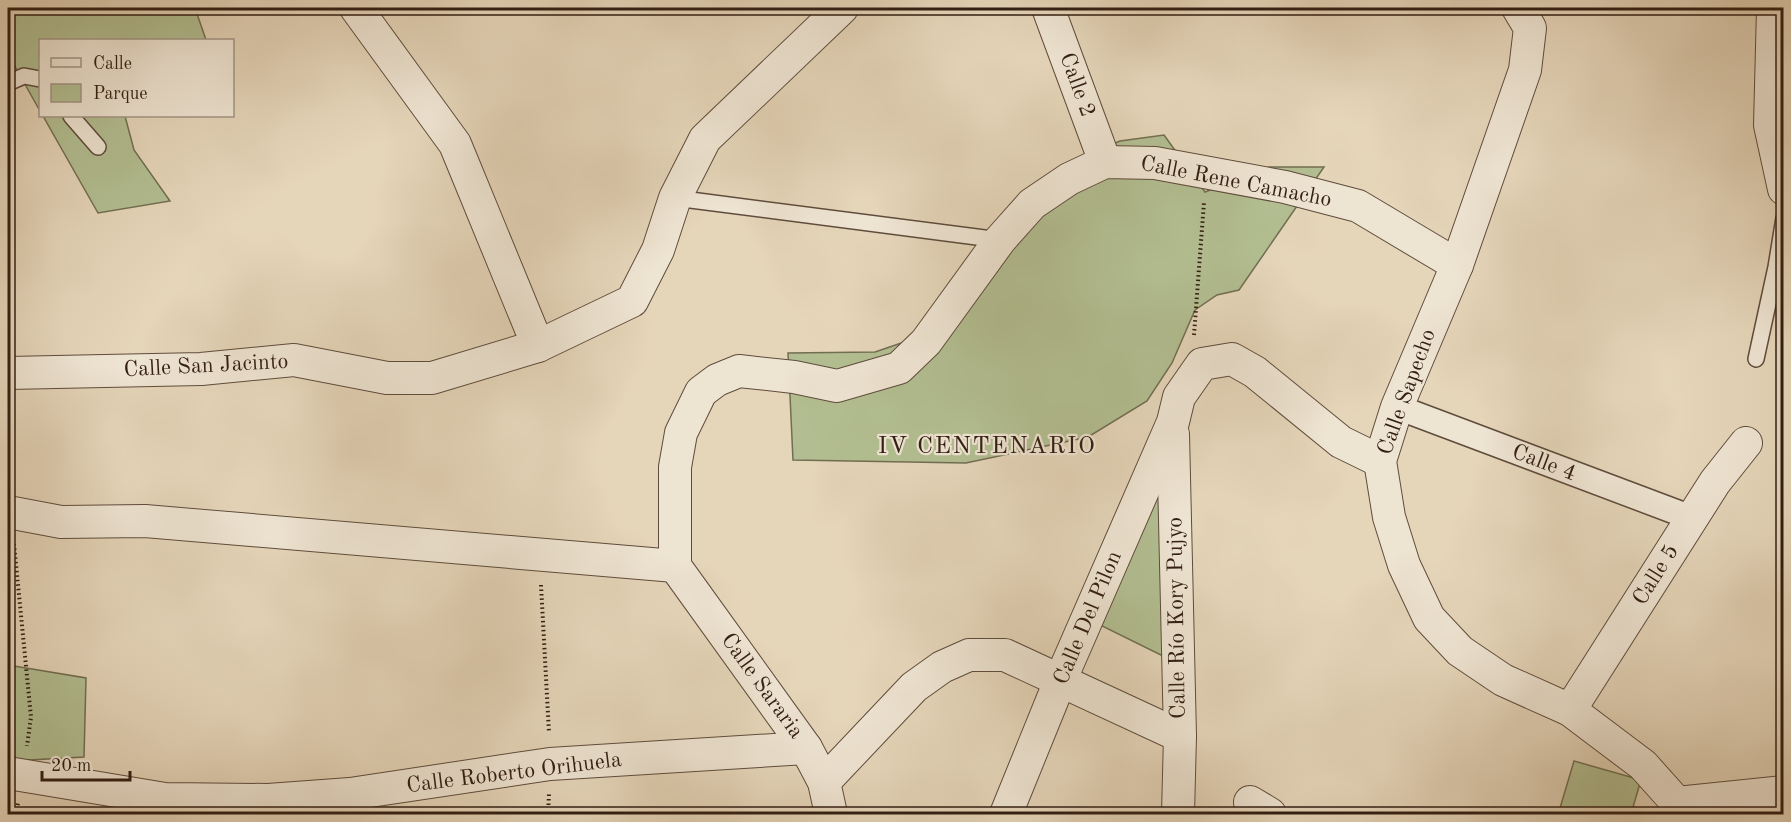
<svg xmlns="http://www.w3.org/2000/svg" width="1791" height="822" font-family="'Old Standard TT',serif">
  <rect width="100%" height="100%" fill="#e5d5b9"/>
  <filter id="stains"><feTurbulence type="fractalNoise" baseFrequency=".00333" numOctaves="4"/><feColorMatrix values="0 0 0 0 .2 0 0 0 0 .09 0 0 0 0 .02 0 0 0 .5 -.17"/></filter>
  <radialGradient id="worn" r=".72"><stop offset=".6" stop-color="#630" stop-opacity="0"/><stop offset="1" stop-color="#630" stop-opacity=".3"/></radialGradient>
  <g fill="#b2be91" stroke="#726e52" stroke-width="1.5">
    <path d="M 8,8 L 195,8 L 206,40 L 40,40 L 40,111 L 13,63 L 8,65 Z"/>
    <path d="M 43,116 L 125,116 L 134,150 L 170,201 L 98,213 Z"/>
    <path d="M 1164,135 L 1205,192 L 1269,167 L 1324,167 L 1239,290 L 1217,295 L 1195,310 L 1172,363 L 1147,401 L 1088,437 L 966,463 L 793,460 L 788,353 L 875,352 L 916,338 L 1081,157 L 1120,141 Z"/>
    <path d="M 1162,472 L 1165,657 L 1100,625 Z"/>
    <path d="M 14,666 L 86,678 L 84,757 L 11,761 L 8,759 L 8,673 Z"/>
    <path d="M 1574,761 L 1641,780 L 1631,814 L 1581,814 L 1560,808 Z"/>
  </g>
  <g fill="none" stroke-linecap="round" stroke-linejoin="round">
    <defs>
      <g id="service">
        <path d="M 8,83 L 24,76 L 40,79"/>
        <path d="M 71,116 L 98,147"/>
        <path d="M 675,198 L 1000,240"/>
        <path d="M 1756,359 L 1776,267 L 1784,218"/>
      </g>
      <path id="pedestrian" d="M 1397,407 L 1692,518"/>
      <g id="minor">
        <path d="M 356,8 L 455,144 L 538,346"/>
        <path d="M 1048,8 L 1105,162"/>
        <path d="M 1518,8 L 1530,28 L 1525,70 L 1457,265 L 1397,407 L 1380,461 L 1389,517 L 1404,565 L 1429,618 L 1460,651 L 1503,680 L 1570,710 L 1643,765 L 1677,803 L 1683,814"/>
        <path d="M 1773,8 L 1770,125 L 1784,189"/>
        <path d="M 8,373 L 201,369 L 294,360 L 387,378 L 432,378 L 538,346 L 632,301 L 658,250 L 675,198 L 705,139 L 842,8"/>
        <path d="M 1173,434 L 1180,736 L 1178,814"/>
        <path d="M 8,512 L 61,522 L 145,521 L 675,566"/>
        <path d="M 675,566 L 675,467 L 681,433 L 701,392 L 717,380 L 739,371 L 794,377 L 837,386 L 899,368 L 926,342 L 1000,240 L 1032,204 L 1069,179 L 1105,162 L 1155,163 L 1285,187 L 1358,206 L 1457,265"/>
        <path d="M 675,566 L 806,748 L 824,782 L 831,814"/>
        <path d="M 1570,710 L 1715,482 L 1746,443"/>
        <path d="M 8,773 L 165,799 L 268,800 L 350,794 L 550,764 L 806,748"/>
        <path d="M 824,782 L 914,687 L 942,667 L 969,655 L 1005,655 L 1180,736"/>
        <path d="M 1250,802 L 1270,814"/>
        <path d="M 1677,803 L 1784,792"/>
        <path d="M 1006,814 L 1060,681 L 1173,422 L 1179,397 L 1202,364 L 1232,359 L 1255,372 L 1341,442 L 1380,461"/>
      </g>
    </defs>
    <use href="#service" stroke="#5f4c3c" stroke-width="18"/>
    <use href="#pedestrian" stroke="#5f4c3c" stroke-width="27"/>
    <use href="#minor" stroke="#5f4c3c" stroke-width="34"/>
    <g stroke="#321e13" stroke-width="4" stroke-dasharray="1.5 3" stroke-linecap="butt">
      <path d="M 1194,335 L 1204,202"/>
      <path d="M 14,544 L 31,717 L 27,746"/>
      <path d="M 541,585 L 549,733"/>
      <path d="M 16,814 L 18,803"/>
      <path d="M 548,814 L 549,794"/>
    </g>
    <use href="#service" stroke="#eee4d2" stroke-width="15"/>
    <use href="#pedestrian" stroke="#eee4d2" stroke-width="24"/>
    <use href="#minor" stroke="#eee4d2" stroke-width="32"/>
  </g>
  <g text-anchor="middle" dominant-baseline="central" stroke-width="4.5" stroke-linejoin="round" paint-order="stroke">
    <g font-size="22" fill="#321e13" stroke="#eee4d2">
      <text transform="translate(1077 85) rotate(70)">Calle 2</text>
      <text transform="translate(1236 182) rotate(11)">Calle Rene Camacho</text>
      <text transform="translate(206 366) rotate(-3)">Calle San Jacinto</text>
      <text transform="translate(1407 392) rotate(-70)">Calle Sapecho</text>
      <text transform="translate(1544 463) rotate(21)">Calle 4</text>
      <text transform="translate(1656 575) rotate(-58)">Calle 5</text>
      <text transform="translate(1088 618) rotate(-67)">Calle Del Pilon</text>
      <text transform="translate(1177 618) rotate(-91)">Calle Río Kory Pujyo</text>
      <text transform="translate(762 686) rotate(54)">Calle Sararia</text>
      <text transform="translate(514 773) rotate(-7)">Calle Roberto Orihuela</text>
    </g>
    <g font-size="24" letter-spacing="1.5" fill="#321e13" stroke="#eee4d2">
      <text x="987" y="447">IV CENTENARIO</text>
    </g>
  </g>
  <rect width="1791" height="822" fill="none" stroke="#e5d5b9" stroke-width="30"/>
  <rect x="9" y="9" width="1773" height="804" fill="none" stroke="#321e13" stroke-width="3"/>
  <rect x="15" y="15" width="1761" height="792" fill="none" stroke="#321e13" stroke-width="1.5"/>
  <rect x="39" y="39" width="195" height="78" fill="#eee4d2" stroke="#a39586" stroke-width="1.5"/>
  <rect x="51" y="58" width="30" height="9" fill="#eee4d2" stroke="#a39586" stroke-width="1.5"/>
  <text x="93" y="69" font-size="18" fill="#321e13">Calle</text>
  <rect x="51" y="84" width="30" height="18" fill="#b2be91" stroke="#a39586" stroke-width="1.5"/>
  <text x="93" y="99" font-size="18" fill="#321e13">Parque</text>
  <path d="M42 771v9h88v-9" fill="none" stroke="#321e13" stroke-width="3"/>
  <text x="51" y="771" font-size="18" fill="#321e13" stroke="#eee4d2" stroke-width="4.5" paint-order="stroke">20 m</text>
  <rect width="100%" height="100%" filter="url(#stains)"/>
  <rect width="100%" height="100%" fill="url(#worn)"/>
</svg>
